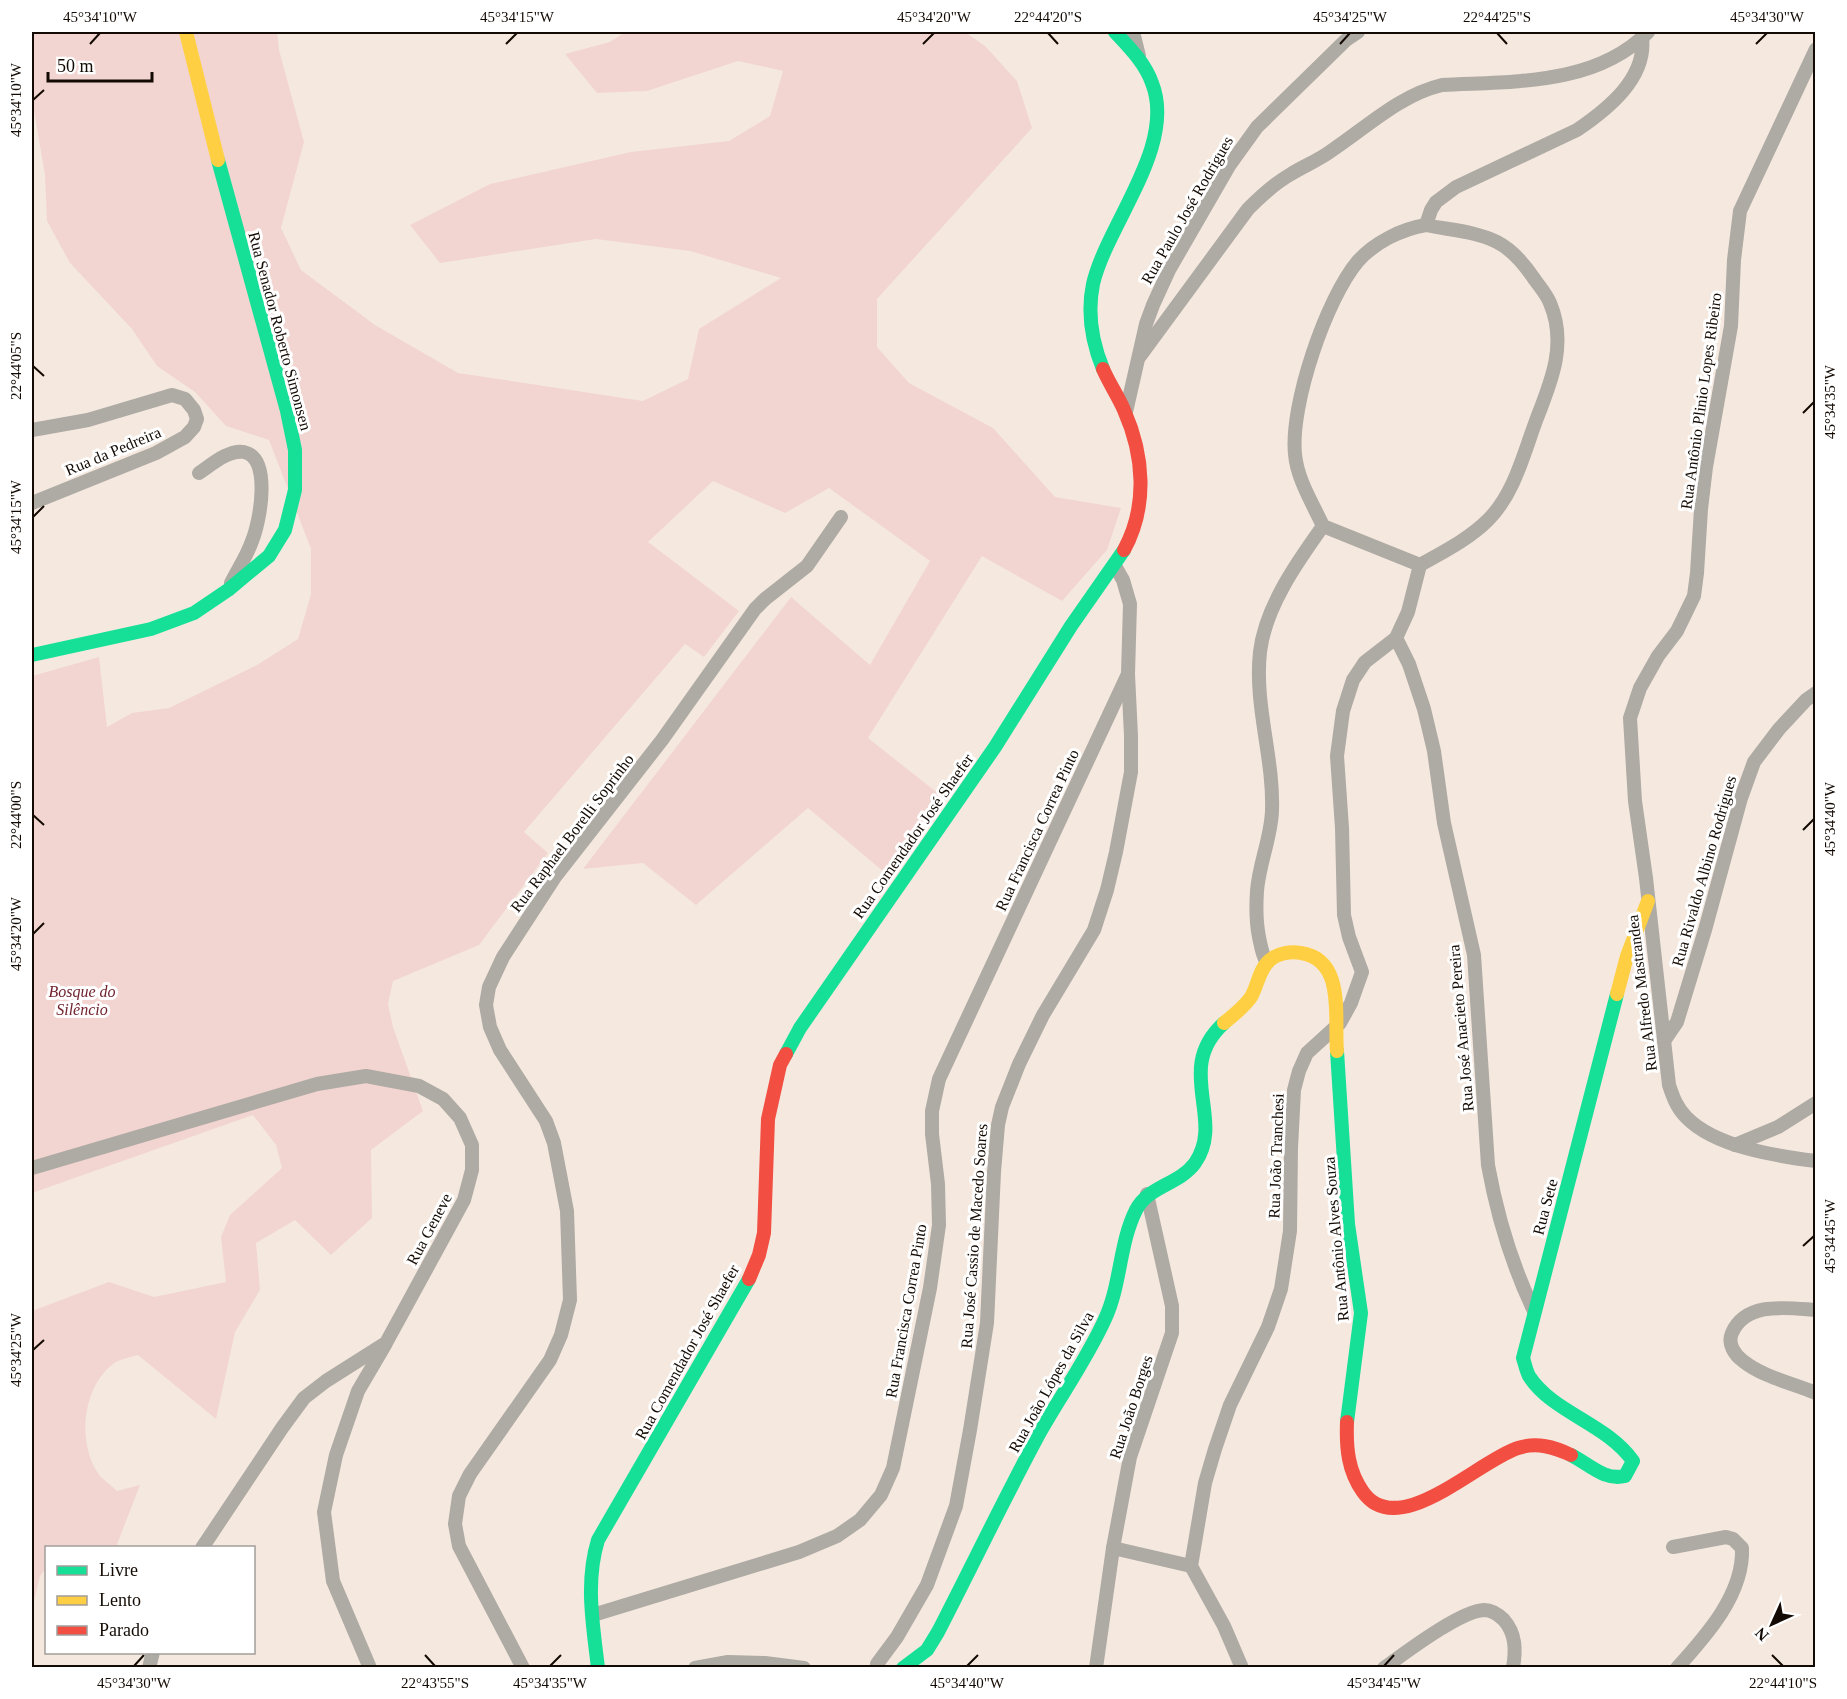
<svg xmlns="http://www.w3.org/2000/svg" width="1847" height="1699" font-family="'Times New Roman',serif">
  <rect width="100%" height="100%" fill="#f5e9df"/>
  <path fill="#f2d5d0" d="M 32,32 L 277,32 L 279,50 L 304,142 L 281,228 L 301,270 L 375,325 L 458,373 L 643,401 L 688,379 L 699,329 L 781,278 L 690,251 L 596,239 L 440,263 L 410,225 L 490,184 L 631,152 L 729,141 L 770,116 L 783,71 L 738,61 L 647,91 L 597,93 L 565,54 L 610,42 L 625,32 L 965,32 L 985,46 L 1017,81 L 1032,128 L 877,299 L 877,347 L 909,383 L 993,428 L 1055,497 L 1121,508 L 1107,550 L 1062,601 L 982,556 L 868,738 L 944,798 L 906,841 L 891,878 L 808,808 L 696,905 L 643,863 L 583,869 L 791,597 L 870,665 L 930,561 L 829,488 L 785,513 L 713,481 L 648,542 L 739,611 L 704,657 L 685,644 L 524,832 L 548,853 L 479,945 L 393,981 L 388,1004 L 393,1027 L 423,1111 L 371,1150 L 372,1218 L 331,1255 L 295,1220 L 256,1243 L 260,1290 L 235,1332 L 216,1419 L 138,1355 C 131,1357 122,1359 116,1362 C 82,1384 76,1445 100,1476 C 105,1481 112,1486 117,1491 L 140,1485 L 116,1547 L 46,1548 L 46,1568 L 40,1576 L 32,1610 L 32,1311 L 109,1282 L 154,1297 L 226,1282 L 221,1237 L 230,1215 L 282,1168 L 276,1145 L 253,1115 L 32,1193 L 32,676 L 99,657 L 107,727 L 132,713 L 169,708 L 257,665 L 298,639 L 311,594 L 311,549 L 269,440 L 226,426 L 195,392 L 157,366 L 132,329 L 70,263 L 47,221 L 45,175 L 32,99 Z"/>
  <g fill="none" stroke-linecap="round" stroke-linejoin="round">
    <g stroke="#aeaaa4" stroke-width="14">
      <path d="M 1133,32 L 1139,56"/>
      <path d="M 1816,49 L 1740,211 L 1734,260 L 1731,326 L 1706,467 L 1701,509 L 1697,573 L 1694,596 L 1677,631 L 1658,656 L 1640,688 L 1630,718 L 1635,801 L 1646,878 L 1669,1085 C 1673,1097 1677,1108 1686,1117 C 1715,1147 1776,1156 1816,1161"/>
      <path d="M 1426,225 C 1449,230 1475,231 1497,242 C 1513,250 1525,265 1535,280 C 1540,287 1547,295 1550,303 C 1567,343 1552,380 1537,418 C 1524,452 1515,493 1488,520 C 1469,539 1443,552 1420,565 L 1323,526 C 1313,504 1297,479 1295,454 C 1290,405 1326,299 1358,261 C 1375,242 1402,229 1426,225 Z"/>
      <path d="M 1426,225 L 1431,210 L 1436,202 L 1456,187 L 1577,130 C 1608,109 1647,78 1642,37"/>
      <path d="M 1140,356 L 1248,209 C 1261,196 1275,183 1291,174 C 1304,166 1319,160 1331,151 C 1367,127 1400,95 1442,85 C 1512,81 1595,86 1648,32"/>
      <path d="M 1126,412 L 1146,324 L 1153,305 L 1169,270 L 1229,166 L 1257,127 L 1346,40 L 1358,32"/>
      <path d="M 32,430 L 88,420 L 172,395 L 185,399 L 194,410 L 197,419 L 194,427 L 185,437 L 156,453 L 32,503"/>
      <path d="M 199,473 C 211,465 229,449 244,452 C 272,458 260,522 252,541 C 247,556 238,569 231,583"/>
      <path d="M 1396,638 L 1409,664 L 1424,709 L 1434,751 L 1444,823 L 1474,955 L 1488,1165 C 1497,1215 1512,1265 1534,1311"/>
      <path d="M 1267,963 C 1262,955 1261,946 1259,937 C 1256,922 1256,906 1257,891 C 1259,864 1271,838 1272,811 C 1274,758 1254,705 1260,652 C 1265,607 1298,561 1323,526"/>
      <path d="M 1664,1041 L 1677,1022 L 1705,930 L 1741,798 L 1754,762 L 1779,729 L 1806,700 L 1816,693"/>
      <path d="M 1735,1145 L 1778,1127 L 1816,1103"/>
      <path d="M 32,1168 L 317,1084 L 366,1076 L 419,1086 L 443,1099 L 460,1118 L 472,1145 L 472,1170 L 464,1200 L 386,1343 L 326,1381 L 304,1398 L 282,1428 L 202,1548"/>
      <path d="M 1816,1310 C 1787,1308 1746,1301 1732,1333 C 1727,1344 1735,1355 1743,1361 C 1763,1377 1792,1383 1816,1393"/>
      <path d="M 1673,1547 L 1726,1537 L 1733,1539 L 1742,1548 C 1744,1594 1706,1636 1677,1668"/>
      <path d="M 1113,1548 L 1191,1566"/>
      <path d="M 1191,1566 L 1205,1483 L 1215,1449 L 1230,1405 L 1268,1327 L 1281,1289 L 1290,1231 L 1291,1148 L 1294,1090 L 1299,1071 L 1307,1053 L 1340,1023 L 1351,1003 L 1362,972 L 1349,937 L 1344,915 L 1342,828 L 1337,756 L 1343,711 L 1353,680 L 1365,662 L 1396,638 L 1408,612 L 1420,565"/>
      <path d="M 1191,1566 L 1224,1626 L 1242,1668"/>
      <path d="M 593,1615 L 799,1552 L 837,1536 L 860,1520 L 881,1495 L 893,1468 L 930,1288 L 939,1225 L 938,1184 L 932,1134 L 932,1111 L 939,1079 L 1128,674"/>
      <path d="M 877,1664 L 897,1637 L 927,1585 L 956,1506 L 970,1430 L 987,1323 L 994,1172 L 998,1125 L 1002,1107 L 1019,1064 L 1043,1015 L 1094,930 L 1107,890 L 1116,852 L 1131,772 L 1131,736 L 1128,674 L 1130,604 L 1123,580 L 1115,566"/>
      <path d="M 149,1668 L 153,1652"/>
      <path d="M 370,1668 L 333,1581 L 324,1512 L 336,1455 L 358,1391 L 385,1345"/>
      <path d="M 523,1668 L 459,1546 L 455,1524 L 459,1496 L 470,1474 L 550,1360 L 561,1335 L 570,1300 L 567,1211 L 554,1143 L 546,1121 L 500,1050 L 490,1027 L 486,1005 L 489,987 L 503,957 L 555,877 L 662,740 L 755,609 L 765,599 L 807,566 L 841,517"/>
      <path d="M 695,1668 L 728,1662 L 765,1663 L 804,1668"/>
      <path d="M 1096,1668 L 1113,1548 L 1130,1457 L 1172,1333 L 1172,1306 L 1147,1194"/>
      <path d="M 1384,1668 C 1405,1653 1460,1611 1484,1610 C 1491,1610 1499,1615 1504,1620 C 1516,1634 1516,1650 1513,1668"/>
    </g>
    <g stroke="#16e098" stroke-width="14">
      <path d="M 1103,369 C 1092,342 1087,313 1093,284 C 1107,224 1177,146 1152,83 C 1145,63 1129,47 1115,32"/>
      <path d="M 32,655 L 151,629 L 194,613 L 228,590 L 269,556 L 285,530 L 295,490 L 295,450 L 287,411 L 218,160"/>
      <path d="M 1337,1051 L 1348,1224 L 1361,1313 L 1347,1422"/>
      <path d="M 786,1054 L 800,1028 L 995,747 L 1071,626 L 1124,550"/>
      <path d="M 1571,1455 C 1589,1464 1604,1481 1625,1476 L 1633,1461 C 1606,1423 1553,1413 1529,1376 C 1526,1370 1525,1364 1523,1358 L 1617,994"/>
      <path d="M 598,1668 C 593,1625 585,1582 598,1540 L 749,1279"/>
      <path d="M 903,1668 L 927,1650 L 938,1632 C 972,1566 1004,1499 1039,1434 C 1061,1395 1087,1359 1105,1319 C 1121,1285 1119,1244 1136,1210 C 1148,1186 1179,1185 1195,1163 C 1226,1119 1173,1069 1224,1023"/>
    </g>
    <g stroke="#ffcf43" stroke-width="14">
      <path d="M 186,32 L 218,160"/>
      <path d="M 1617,994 L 1627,956 L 1648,901"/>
      <path d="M 1224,1023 C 1234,1015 1244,1007 1251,997 C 1258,985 1259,969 1270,960 C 1278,953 1291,951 1301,953 C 1346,960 1334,1018 1337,1051"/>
    </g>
    <g stroke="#f24e42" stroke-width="14">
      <path d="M 1103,369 C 1109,383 1118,396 1124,410 C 1144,455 1148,506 1124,550"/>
      <path d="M 749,1279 L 759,1255 L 764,1233 L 768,1119 L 780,1065 L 786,1054"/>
      <path d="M 1347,1422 C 1346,1448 1348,1471 1363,1492 C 1398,1542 1479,1460 1518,1448 C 1537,1442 1554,1447 1571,1455"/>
    </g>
  </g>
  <path fill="none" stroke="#130a03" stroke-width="2" d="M 1048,33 L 1058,44M 1497,33 L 1507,44M 90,44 L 100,33M 506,44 L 517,33M 923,44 L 934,33M 1340,44 L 1350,33M 1756,44 L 1767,33M 33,100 L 44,90M 33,366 L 44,376M 1803,413 L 1814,402M 33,517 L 44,506M 33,815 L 44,825M 1803,830 L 1814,819M 33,934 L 44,923M 1803,1246 L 1814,1236M 33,1350 L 44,1340M 425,1655 L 435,1666M 1772,1655 L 1783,1666M 134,1666 L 144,1655M 550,1666 L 561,1655M 967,1666 L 978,1655M 1384,1666 L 1394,1655"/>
  <g text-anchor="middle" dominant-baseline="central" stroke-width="6" stroke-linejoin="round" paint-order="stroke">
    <g font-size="16" fill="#130a03" stroke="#fff">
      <text transform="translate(1187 210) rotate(-60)">Rua Paulo José Rodrigues</text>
      <text transform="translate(280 331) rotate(75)">Rua Senador Roberto Simonsen</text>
      <text transform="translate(1701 401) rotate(-82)">Rua Antônio Plinio Lopes Ribeiro</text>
      <text transform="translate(113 451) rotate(-23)">Rua da Pedreira</text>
      <text transform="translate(1037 830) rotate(-65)">Rua Francisca Correa Pinto</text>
      <text transform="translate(572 833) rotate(-53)">Rua Raphael Borelli Soprinho</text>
      <text transform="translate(913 836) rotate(-55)">Rua Comendador José Shaefer</text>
      <text transform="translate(1704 871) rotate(-74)">Rua Rivaldo Albino Rodrigues</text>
      <text transform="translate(1642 993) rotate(-97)">Rua Alfredo Mastrandea</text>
      <text transform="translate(1461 1028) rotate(-95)">Rua José Anacieto Pereira</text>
      <text transform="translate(1276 1156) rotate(-88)">Rua João Tranchesi</text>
      <text transform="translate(1545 1207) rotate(-75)">Rua Sete</text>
      <text transform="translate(429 1229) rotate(-62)">Rua Geneve</text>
      <text transform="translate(974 1236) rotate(-86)">Rua José Cassio de Macedo Soares</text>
      <text transform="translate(1336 1239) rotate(-95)">Rua Antônio Alves Souza</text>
      <text transform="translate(906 1311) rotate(-80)">Rua Francisca Correa Pinto</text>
      <text transform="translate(687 1352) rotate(-61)">Rua Comendador José Shaefer</text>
      <text transform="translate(1051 1382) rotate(-61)">Rua João Lópes da Silva</text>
      <text transform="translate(1131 1407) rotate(-72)">Rua João Borges</text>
    </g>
    <g font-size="16" font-style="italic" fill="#71232d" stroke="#fff">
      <text x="82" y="991">Bosque do<tspan x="82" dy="18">Silêncio</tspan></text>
    </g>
  </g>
  <rect width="1847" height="1699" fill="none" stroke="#ffffff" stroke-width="66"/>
  <rect x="45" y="1546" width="210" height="108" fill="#ffffff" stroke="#a19d9a" stroke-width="1.5"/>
  <rect x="57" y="1566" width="30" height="9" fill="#16e098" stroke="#a19d9a" stroke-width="1.5"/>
  <text x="99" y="1576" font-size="18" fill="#130a03">Livre</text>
  <rect x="57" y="1596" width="30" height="9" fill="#ffcf43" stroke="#a19d9a" stroke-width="1.5"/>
  <text x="99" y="1606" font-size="18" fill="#130a03">Lento</text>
  <rect x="57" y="1626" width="30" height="9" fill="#f24e42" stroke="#a19d9a" stroke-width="1.5"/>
  <text x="99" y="1636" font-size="18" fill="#130a03">Parado</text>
  <g transform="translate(1772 1624) rotate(225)" stroke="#ffffff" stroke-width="4.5" paint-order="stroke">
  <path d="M0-4.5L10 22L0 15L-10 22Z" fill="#130a03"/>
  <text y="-9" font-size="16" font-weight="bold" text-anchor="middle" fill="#130a03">N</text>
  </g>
  <path d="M48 72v9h104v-9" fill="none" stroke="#130a03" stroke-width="3"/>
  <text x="57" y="72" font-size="18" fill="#130a03" stroke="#ffffff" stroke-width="4.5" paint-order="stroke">50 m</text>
  <rect x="33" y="33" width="1781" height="1633" fill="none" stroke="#130a03" stroke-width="2"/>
  <g font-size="15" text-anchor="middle" fill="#130a03">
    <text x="100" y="22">45°34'10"W</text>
    <text x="517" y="22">45°34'15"W</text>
    <text x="934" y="22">45°34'20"W</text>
    <text x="1048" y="22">22°44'20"S</text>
    <text x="1350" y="22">45°34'25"W</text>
    <text x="1497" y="22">22°44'25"S</text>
    <text x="1767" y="22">45°34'30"W</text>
    <text transform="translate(16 100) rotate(-90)" y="5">45°34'10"W</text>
    <text transform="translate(16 366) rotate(-90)" y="5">22°44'05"S</text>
    <text transform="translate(1830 402) rotate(-90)" y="5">45°34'35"W</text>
    <text transform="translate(16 517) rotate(-90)" y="5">45°34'15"W</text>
    <text transform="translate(16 815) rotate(-90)" y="5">22°44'00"S</text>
    <text transform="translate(1830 819) rotate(-90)" y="5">45°34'40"W</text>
    <text transform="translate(16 934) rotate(-90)" y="5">45°34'20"W</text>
    <text transform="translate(1830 1236) rotate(-90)" y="5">45°34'45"W</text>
    <text transform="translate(16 1350) rotate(-90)" y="5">45°34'25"W</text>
    <text x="134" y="1688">45°34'30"W</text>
    <text x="435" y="1688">22°43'55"S</text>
    <text x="550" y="1688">45°34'35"W</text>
    <text x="967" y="1688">45°34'40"W</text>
    <text x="1384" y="1688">45°34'45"W</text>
    <text x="1783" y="1688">22°44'10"S</text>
  </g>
</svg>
